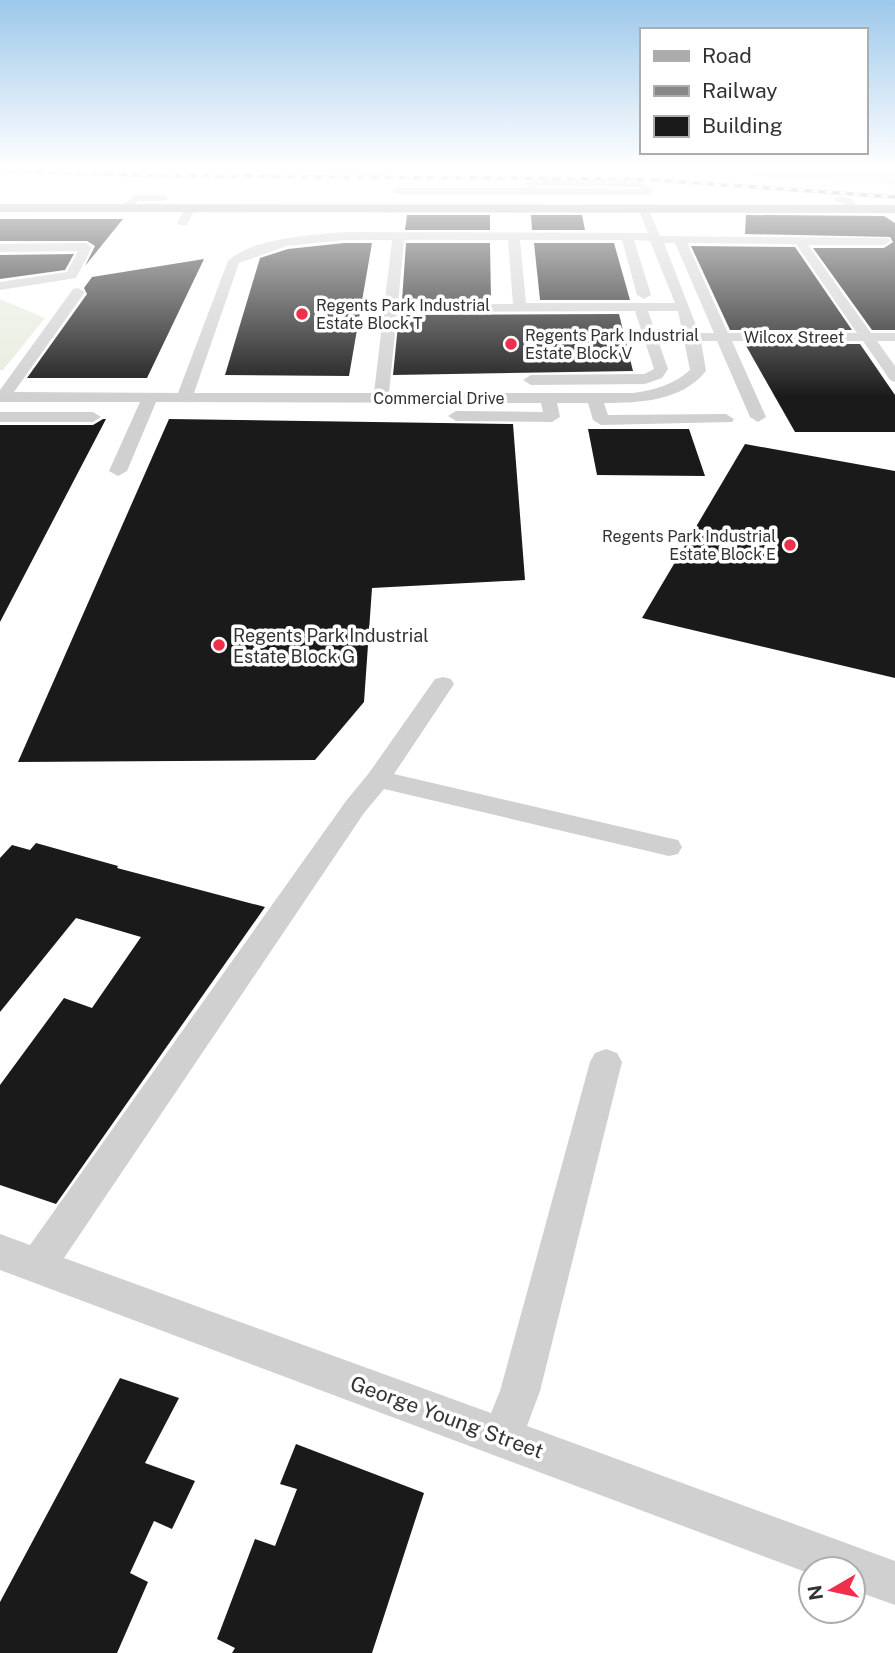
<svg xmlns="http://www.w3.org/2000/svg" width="895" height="1653" font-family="'Public Sans',sans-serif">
  <rect width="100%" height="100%" fill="#fff"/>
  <g fill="#e7ecde">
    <path d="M 495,165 L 895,167 L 895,185 L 754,177 L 728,169 L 496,168 Z"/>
    <path d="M 0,299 L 45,318 L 3,370 L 0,370 Z"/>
  </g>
  <g fill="#1a1a1a">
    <path d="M 407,215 L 490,215 L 490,230 L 405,230 Z"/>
    <path d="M 531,215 L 582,215 L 585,230 L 532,230 Z"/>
    <path d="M 746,215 L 884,216 L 895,223 L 895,330 L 872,330 L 813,248 L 884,248 L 893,242 L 890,237 L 745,234 Z"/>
    <path d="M 0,219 L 123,219 L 85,266 L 95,246 L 87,241 L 0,241 Z"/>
    <path d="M 344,243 L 372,243 L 349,376 L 225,375 L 260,258 L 288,249 Z"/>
    <path d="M 406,243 L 490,243 L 491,301 L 402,301 Z"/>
    <path d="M 534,243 L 614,243 L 630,300 L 540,300 Z"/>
    <path d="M 691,246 L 795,247 L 852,330 L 730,330 Z"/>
    <path d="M 74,254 L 65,270 L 0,279 L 0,255 Z"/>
    <path d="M 204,259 L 147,378 L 27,378 L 87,294 L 84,288 L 92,277 Z"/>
    <path d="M 619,314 L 633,371 L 393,375 L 399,315 Z"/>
    <path d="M 745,344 L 860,344 L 895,395 L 895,432 L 795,432 Z"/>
    <path d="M 103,419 L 106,419 L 0,622 L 0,425 L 93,425 Z"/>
    <path d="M 169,419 L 513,424 L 525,580 L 372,588 L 364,702 L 315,760 L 18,762 Z"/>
    <path d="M 588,429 L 689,429 L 705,476 L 597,475 Z"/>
    <path d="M 745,444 L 895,471 L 895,678 L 642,618 Z"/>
    <path d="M 36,843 L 118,866 L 117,868 L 265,907 L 56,1204 L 0,1185 L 0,1085 L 64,998 L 92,1008 L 141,937 L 76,918 L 0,1012 L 0,858 L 12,845 L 30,850 Z"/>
    <path d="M 120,1378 L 179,1398 L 145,1463 L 195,1481 L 172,1529 L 154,1521 L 130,1573 L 148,1582 L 117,1653 L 0,1653 L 0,1602 Z"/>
    <path d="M 296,1444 L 424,1493 L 372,1653 L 232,1653 L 235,1648 L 217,1639 L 255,1539 L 275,1546 L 297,1489 L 280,1484 Z"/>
  </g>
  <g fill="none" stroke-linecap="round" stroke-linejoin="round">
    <g stroke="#cdcdcd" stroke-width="2" stroke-dasharray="2 2" stroke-linecap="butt">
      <path d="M 640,165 L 657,169 L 735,167 L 895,181"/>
      <path d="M 438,167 L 527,168"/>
    </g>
    <g fill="#d0d0d0" fill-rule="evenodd">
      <path d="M 418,165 L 428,165 L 428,167 L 423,170 Z"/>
      <path d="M 531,180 L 643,181 L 654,192 L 649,195 L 397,194 L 392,191 L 397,188 L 527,188 L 526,183 ZM 537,186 L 640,187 L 641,189 L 537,188 Z"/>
      <path d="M 135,195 L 164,195 L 169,198 L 164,201 L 138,201 L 131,209 L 123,209 L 123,205 Z"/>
      <path d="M 840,196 L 852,199 L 860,208 L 851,210 L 844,203 L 836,201 L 835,199 Z"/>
      <path d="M 643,205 L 648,208 L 660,236 L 888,238 L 890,241 L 884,245 L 808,245 L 871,333 L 895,333 L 895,341 L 877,341 L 895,366 L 895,382 L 890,380 L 863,341 L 732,341 L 766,417 L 758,422 L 750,417 L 717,341 L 701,341 L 706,371 C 682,401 640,403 604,403 L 608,415 L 726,414 L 734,419 L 732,422 L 601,425 L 593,420 L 588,403 L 557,403 L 560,417 L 552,422 L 456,421 L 448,416 L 456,411 L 543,412 L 541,403 L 156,402 L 127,471 L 118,476 L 109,471 L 140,402 L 0,402 L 0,390 L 73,289 L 78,288 L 85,292 L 14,392 L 178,393 L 228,261 C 252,238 312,235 344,232 L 648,233 L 638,208 ZM 344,240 L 392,240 L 374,393 L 194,393 L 239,263 L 287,246 ZM 404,240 L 508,240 L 513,304 L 398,304 ZM 520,240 L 622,240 L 637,295 L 644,299 L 651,295 L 634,240 L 650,241 L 675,303 L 526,303 ZM 664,243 L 675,243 L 714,333 L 699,333 ZM 687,243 L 796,244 L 857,333 L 728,333 ZM 635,311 L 654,369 L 644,374 L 531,375 L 523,380 L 531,385 L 645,384 L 662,378 L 668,369 L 648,311 L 678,311 L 690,370 C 673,385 655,390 633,393 L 389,393 L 397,312 Z"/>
      <path d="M 187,206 L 196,208 L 187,225 L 179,225 L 177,223 Z"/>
      <path d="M 86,243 L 92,247 L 76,278 L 0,290 L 0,282 L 67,272 L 78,251 L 0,252 L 0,244 Z"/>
      <path d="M 0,412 L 93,412 L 101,417 L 93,422 L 0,422 Z"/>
      <path d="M 443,677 L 451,679 L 454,684 L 394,774 L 669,838 L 678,840 L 682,847 L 678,854 L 669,856 L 384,789 L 364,813 L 64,1258 L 491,1413 L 500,1391 L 590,1062 L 595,1053 L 606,1049 L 617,1053 L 622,1062 L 540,1391 L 527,1426 L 895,1561 L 895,1605 L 853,1590 L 853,1569 L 811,1569 L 811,1574 L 0,1270 L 0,1234 L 30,1245 L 346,801 L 369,773 L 435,679 Z"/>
    </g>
    <path fill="#ababab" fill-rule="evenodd" d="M 0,204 L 895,205 L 895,213 L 0,212 Z"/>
    <defs>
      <path id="rail" d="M 0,171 L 169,176 L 641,179 L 895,197"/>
    </defs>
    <use href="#rail" stroke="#888" stroke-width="3.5"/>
    <use href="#rail" stroke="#fff" stroke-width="2.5" stroke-dasharray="7" stroke-linecap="butt"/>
  </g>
  <linearGradient id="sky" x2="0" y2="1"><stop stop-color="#9dc8eb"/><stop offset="0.42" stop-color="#fff"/><stop offset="1" stop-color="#fff" stop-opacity="0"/></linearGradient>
  <rect width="895" height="397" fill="url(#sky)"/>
  <g fill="#ee304d" stroke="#fff" stroke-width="2.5">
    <circle cx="302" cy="314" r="7"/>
    <circle cx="511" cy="344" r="7"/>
    <circle cx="790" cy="545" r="7"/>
    <circle cx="219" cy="645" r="7"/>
  </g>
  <g text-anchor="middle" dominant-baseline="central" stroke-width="7" stroke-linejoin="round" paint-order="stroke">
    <g font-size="16" fill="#333" stroke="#fff" text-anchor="start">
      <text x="316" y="305">Regents Park Industrial<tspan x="316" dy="18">Estate Block T</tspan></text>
      <text x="525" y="335">Regents Park Industrial<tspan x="525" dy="18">Estate Block V</tspan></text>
      <text x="776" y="536" text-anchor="end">Regents Park Industrial<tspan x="776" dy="18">Estate Block E</tspan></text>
    </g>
    <g font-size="16" fill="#333" stroke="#fff">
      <text x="794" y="337">Wilcox Street</text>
      <text x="439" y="398">Commercial Drive</text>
    </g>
    <g font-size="18" fill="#333" stroke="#fff" text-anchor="start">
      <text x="233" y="635">Regents Park Industrial<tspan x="233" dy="21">Estate Block G</tspan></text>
    </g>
    <g font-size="21" fill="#333" stroke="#fff">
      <text transform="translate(447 1417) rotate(20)">George Young Street</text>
    </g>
  </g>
  <rect x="640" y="28" width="228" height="126" fill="#ffffff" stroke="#adadad" stroke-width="2"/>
  <rect x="654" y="51" width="35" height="10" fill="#ababab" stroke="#adadad" stroke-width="2"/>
  <text x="702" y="63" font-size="21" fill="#333333">Road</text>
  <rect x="654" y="86" width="35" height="10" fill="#888888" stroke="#adadad" stroke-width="2"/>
  <text x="702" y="98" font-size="21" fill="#333333">Railway</text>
  <rect x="654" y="116" width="35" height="21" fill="#1a1a1a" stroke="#adadad" stroke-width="2"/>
  <text x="702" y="133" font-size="21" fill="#333333">Building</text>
  <g transform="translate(832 1590) rotate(261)"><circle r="33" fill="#ffffff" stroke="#adadad" stroke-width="2"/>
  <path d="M0-5L12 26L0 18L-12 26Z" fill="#ee304d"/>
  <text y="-10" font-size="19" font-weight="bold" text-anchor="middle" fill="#333333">N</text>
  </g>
</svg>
